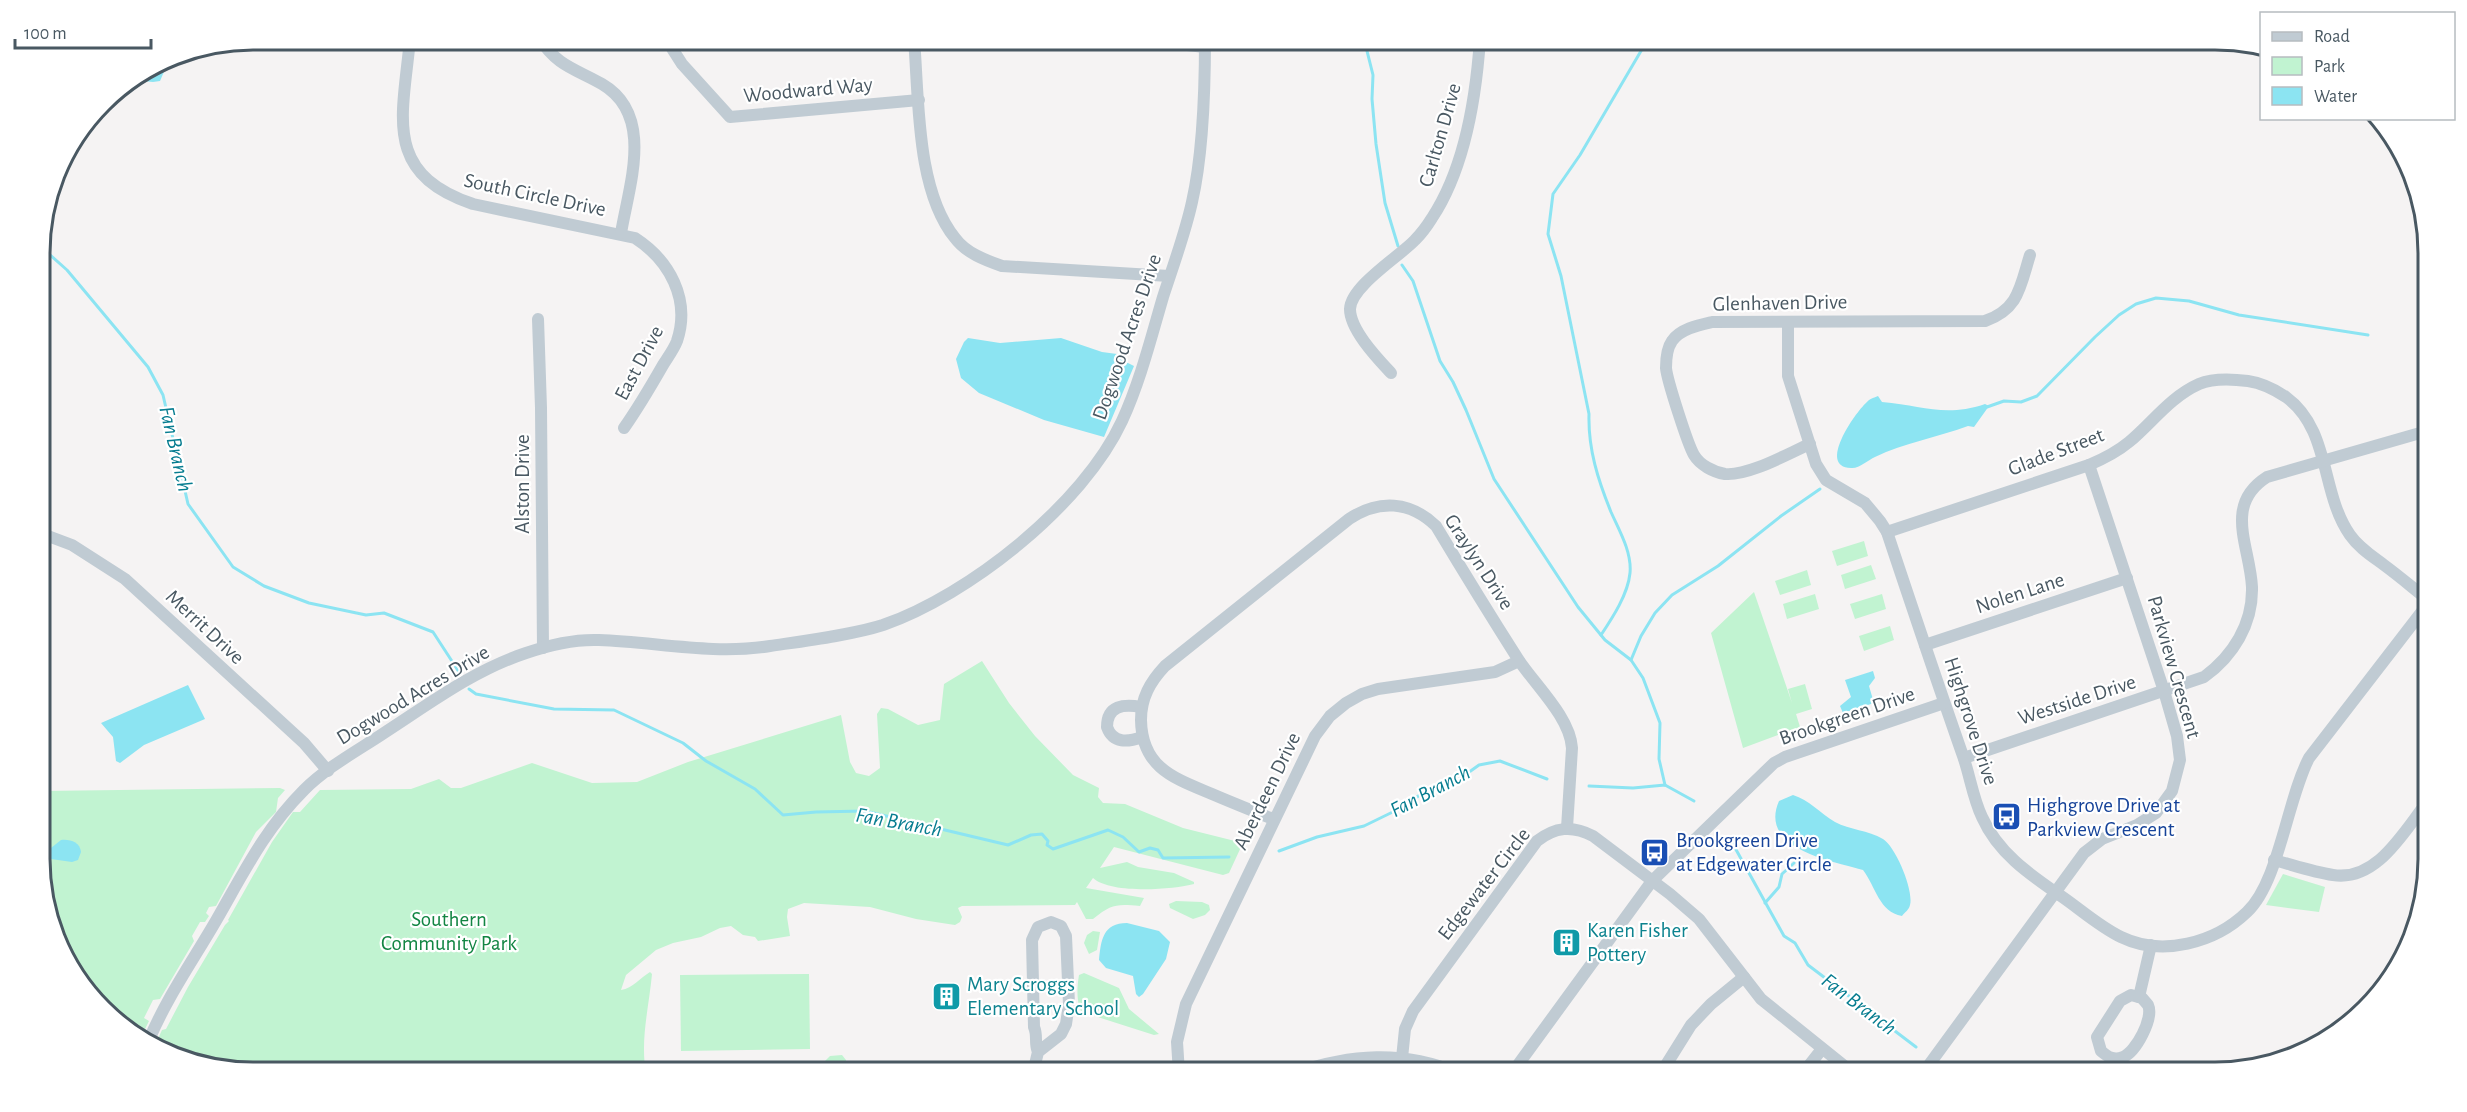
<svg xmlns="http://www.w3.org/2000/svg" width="2467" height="1112" font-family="'Alegreya Sans',sans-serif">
  <rect width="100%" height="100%" fill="#f5f3f3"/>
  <g fill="#c1f3d1">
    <path d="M 1864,541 L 1868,556 L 1837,566 L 1832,551 Z"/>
    <path d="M 1871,565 L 1876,579 L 1845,589 L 1841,575 Z"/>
    <path d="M 1807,570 L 1811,585 L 1780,595 L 1775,581 Z"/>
    <path d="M 1754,592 L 1792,703 L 1788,689 L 1805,684 L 1812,709 L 1796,714 L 1800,727 L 1743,748 L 1711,633 Z"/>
    <path d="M 1815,594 L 1819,609 L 1787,619 L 1783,604 Z"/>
    <path d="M 1882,594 L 1886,609 L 1855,619 L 1850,604 Z"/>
    <path d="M 1890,626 L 1894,640 L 1864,651 L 1859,636 Z"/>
    <path d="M 982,661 L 1009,703 L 1035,736 L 1073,775 L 1099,788 L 1098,797 L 1103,803 L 1125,804 L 1183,828 L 1239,842 L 1241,847 L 1229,873 L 1223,875 L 1114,847 L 1100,868 L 1127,862 L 1138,867 L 1174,873 L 1194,882 L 1194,884 C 1171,890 1111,894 1093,878 L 1086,888 L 1144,898 L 1140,906 C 1116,904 1112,904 1093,919 L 1086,919 L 1077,902 L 1075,905 L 962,906 L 958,908 L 962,917 L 960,922 L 955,925 L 916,919 L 870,907 L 804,903 L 788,909 L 787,917 L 790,936 L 758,941 L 755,937 L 743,935 L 731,926 L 720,928 L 701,937 L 673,943 L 656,950 L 626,975 L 621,990 C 633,988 640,978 650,972 L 652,974 C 649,1007 640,1040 646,1073 L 252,1073 L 170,1057 L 155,1045 L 162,1030 L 166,1029 L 188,987 L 225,925 L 229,921 L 228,920 L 272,842 L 293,812 L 300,812 L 320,790 L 411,789 L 439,779 L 451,788 L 461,788 L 532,763 L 592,783 L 637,782 L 688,762 L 841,715 L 850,762 L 856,773 L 869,776 L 880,768 L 877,714 L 881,708 L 888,709 L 918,725 L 940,720 L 944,684 Z"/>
    <path d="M 280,788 L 285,790 L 278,798 L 276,812 L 256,832 L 216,906 L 209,907 L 206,913 L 209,916 L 205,922 L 200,922 L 192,936 L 194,941 L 160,999 L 153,1000 L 144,1018 L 149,1021 L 142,1035 L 83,989 L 41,888 L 41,791 Z"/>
    <path d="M 2283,874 L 2325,887 L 2319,912 L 2266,905 Z"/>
    <path d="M 1176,901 L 1202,902 L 1209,905 L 1210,910 L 1205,915 L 1193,919 L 1170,908 L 1169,904 Z"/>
    <path d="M 1093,931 L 1100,932 L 1097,950 L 1089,954 L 1084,943 L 1087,935 Z"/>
    <path d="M 1084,973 L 1119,988 L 1129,1009 L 1159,1034 L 1154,1035 L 1082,1012 C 1076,1002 1077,987 1079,975 Z"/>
    <path d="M 809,974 L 810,1049 L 681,1051 L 680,975 Z"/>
    <path d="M 842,1055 L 846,1060 L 847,1073 L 828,1073 L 825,1061 L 830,1056 Z"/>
  </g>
  <g fill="#8ce4f2">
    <path d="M 168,57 L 166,67 L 160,81 L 153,82 L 132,80 Z"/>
    <path d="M 968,338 L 1000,343 L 1061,338 L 1102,352 L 1117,354 L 1120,359 L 1134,366 L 1104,437 L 1044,420 L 979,393 L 961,378 L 956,359 L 964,342 Z"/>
    <path d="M 1878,396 L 1882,402 C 1922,405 1944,418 1985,404 L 1989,406 L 1974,427 L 1968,426 C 1938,437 1904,443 1875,457 C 1868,460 1859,469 1851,468 C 1817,467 1855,413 1866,403 C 1869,399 1873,398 1878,396 Z"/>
    <path d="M 1873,671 L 1875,678 L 1869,686 L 1874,703 L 1843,713 L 1840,706 L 1851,697 L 1845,680 Z"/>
    <path d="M 188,685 L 205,719 L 144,745 L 120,763 L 116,761 L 113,737 L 101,723 Z"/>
    <path d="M 1793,795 C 1809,800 1820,813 1835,822 C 1850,830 1868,830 1883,839 C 1896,847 1914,891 1910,905 C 1909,910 1905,912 1902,916 C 1879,912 1876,887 1863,870 C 1832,861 1758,849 1779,801 Z"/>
    <path d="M 61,840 C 70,839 80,842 81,852 L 78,860 L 72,862 L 51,859 L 51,848 Z"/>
    <path d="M 1127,923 L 1159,931 L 1170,942 L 1166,959 L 1143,994 L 1139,997 L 1136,994 L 1133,976 L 1106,968 L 1099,960 C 1101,940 1103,923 1127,923 Z"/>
  </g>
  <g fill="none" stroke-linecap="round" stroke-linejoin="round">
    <g stroke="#8ce4f2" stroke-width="3">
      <path d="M 1364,39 L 1373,75 L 1372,99 L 1376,144 L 1385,203 L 1398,246"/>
      <path d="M 40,246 L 67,270 L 148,367 L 163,395 L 188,504 L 233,567 L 264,586 L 309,603 L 366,615 L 384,613 L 433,632 L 459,672"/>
      <path d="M 1402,265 L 1413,281 L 1440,361 L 1453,382 L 1466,410 L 1494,479 L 1578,607 L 1605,640 L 1631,660 L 1643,678 L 1660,723 L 1659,759 L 1665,785"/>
      <path d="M 1987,407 L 2004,401 L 2021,402 L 2037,396 L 2095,337 L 2119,315 L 2136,304 L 2156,298 L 2189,301 L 2239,315 L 2368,335"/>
      <path d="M 1601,635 C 1613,617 1628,594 1630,573 C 1632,552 1619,530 1611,512 C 1598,480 1588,449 1589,414 L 1561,276 L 1548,234 L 1553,194 L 1580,155 L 1648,39"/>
      <path d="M 1631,660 L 1641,636 L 1655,613 L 1672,595 L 1718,566 L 1781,516 L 1820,489"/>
      <path d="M 469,689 L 476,694 L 554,709 L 614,710 L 683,743 L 706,761 L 755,789 L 783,815 L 816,812 L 865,811 L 1008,845 L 1031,835 L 1042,834 L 1048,841 L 1047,845 L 1053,849 L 1108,830 L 1123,837 L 1139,852 L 1150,848 L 1158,850 L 1163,858 L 1229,857"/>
      <path d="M 1589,786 L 1633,788 L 1665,785 L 1694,801"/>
      <path d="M 1729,837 L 1784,936 L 1795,943 L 1808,965 L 1916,1047"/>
      <path d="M 1279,851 L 1317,837 L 1364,826 L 1405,806 L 1429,788 L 1458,780 L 1479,765 L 1500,761 L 1547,779"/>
      <path d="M 1765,903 L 1779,887 L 1782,874 L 1794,863"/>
      <path d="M 1949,1072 L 1950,1073"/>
    </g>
    <g stroke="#c0cbd3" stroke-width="12">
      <path d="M 410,39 C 403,116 382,173 473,204 L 635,238 C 669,260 691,299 677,341 C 674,349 668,357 663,365 C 651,386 638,408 624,428"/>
      <path d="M 540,39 C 557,66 576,69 602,84 C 655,115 629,185 621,233"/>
      <path d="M 666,39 L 682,64 L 730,117 L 919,100"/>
      <path d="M 914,39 C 919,99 916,190 955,238 C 966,253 985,260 1002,266 L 1169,276"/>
      <path d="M 1134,39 L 1205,47"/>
      <path d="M 538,319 L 541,408 L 543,648"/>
      <path d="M 1788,322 L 1788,376 L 1816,464 L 1826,480 L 1865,503 L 1880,521 L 1887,532 C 1912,607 1937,682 1963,756 C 1970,776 1973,798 1982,817 C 1998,853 2029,874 2061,896 C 2080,909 2100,927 2121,937 C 2162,957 2215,943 2247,912 C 2279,882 2287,800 2309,758 L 2427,605"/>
      <path d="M 1391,373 C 1378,359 1350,330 1350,309 C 1351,286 1400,256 1415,240 C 1421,234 1427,226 1432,218 C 1465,168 1476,98 1480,39"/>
      <path d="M 1810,444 C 1787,454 1749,476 1725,474 C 1713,472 1700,465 1694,455 C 1688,445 1667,380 1666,368 C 1666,360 1667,348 1672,341 C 1680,329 1699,325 1712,322 L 1985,321 C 2019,309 2020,287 2030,255"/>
      <path d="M 1887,532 L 2089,465 C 2103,459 2117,452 2129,442 C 2152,423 2170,397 2199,384 C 2213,378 2233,379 2248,381 C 2262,383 2274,389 2286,397 C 2331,430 2320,492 2350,535 C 2359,548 2372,556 2384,565 C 2399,576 2413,588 2427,599"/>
      <path d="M 40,533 L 72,545 L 125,579 L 304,743 L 328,771"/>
      <path d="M 1925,645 L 2127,578"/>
      <path d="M 1141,707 C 1124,704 1107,705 1107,727 C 1113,744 1128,742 1142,737"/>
      <path d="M 1964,758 L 2204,677 C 2233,656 2253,624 2252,587 C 2250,546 2223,505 2267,477 L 2427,431"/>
      <path d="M 1273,819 C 1253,811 1233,803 1212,794 C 1174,778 1142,768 1141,720 C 1141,698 1150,682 1165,666 L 1349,519 C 1379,499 1410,501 1436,526 C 1463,571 1490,615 1518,659 C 1535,685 1570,717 1572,748 L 1567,828"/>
      <path d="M 2274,860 C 2293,865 2313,872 2333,875 C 2377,882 2404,831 2428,801"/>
      <path d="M 2131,995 L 2142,998 L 2148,1005 C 2154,1018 2136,1052 2123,1057 C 2114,1061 2108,1057 2101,1051 L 2097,1037 L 2120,1001 Z"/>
      <path d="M 2139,997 L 2151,945"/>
      <path d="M 149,1040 C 167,997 194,959 217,919 C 244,872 265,829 304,790 C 327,767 357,751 384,733 C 429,704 474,670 526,653 C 549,645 574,639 599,640 C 657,642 712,655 770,646 C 804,641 852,635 883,625 C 969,595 1083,505 1122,421 C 1140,382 1151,338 1163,297 C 1173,266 1185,234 1192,202 C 1203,154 1205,89 1205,39"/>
      <path d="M 1402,1058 L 1405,1029 L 1413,1011 L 1537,841 C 1555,827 1572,825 1593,836 L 1670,894 L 1699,919 L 1761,999 L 1853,1073"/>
      <path d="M 1033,1073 L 1038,1052 C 1034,1043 1038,1036 1034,1027 L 1032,940 L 1038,927 L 1051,922 L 1061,926 L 1066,936 L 1069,1004 L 1066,1024 L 1061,1034 L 1038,1052"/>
      <path d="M 1179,1073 L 1177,1042 L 1186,1004 L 1315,736 L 1330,716 L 1346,703 L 1362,694 L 1378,689 L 1495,672 L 1519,661"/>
      <path d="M 1295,1073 C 1350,1054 1403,1050 1458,1073"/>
      <path d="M 1512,1073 L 1652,881 L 1774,763 L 1785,757 L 1944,703"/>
      <path d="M 1661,1073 L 1691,1025 L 1711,1004 L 1744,977"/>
      <path d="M 1803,1073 L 1822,1049"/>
      <path d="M 1923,1073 L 2084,853 L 2102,839 L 2137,825 L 2156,813 L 2172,791 L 2180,760 L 2177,736 L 2164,691 L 2089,465"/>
    </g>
  </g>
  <defs>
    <symbol id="bus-square" viewBox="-11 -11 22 22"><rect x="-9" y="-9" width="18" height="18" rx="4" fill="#1a4fb4" stroke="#fff"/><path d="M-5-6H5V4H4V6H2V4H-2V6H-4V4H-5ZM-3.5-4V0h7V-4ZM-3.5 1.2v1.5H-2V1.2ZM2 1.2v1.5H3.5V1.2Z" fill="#fff"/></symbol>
    <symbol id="building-square" viewBox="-11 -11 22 22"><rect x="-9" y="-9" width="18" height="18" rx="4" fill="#0f9aa8" stroke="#fff"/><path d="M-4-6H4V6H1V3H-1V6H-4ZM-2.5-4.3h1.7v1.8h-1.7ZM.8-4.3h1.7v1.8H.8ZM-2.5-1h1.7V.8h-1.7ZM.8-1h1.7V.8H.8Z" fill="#fff"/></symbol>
  </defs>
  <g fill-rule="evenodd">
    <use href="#bus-square" x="1990" y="800" width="33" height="33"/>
    <use href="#bus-square" x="1638" y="836" width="33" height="33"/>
    <use href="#building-square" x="1550" y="926" width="33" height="33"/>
    <use href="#building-square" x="930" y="980" width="33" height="33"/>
  </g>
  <g text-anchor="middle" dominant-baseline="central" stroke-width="4.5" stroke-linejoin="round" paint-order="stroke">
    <g font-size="21" fill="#495862" stroke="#fff">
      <text transform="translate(808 90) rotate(-5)">Woodward Way</text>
      <text transform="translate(1440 135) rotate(-74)">Carlton Drive</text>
      <text transform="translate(535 195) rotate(12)">South Circle Drive</text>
      <text transform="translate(1780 303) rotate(-1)">Glenhaven Drive</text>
      <text transform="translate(1127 337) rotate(-71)">Dogwood Acres Drive</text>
      <text transform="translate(639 363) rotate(-62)">East Drive</text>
      <text transform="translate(2056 452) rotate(-21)">Glade Street</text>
      <text transform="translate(522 484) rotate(-90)">Alston Drive</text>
      <text transform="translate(1479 562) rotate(57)">Graylyn Drive</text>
      <text transform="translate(2020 593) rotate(-18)">Nolen Lane</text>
      <text transform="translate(205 627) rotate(43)">Merrit Drive</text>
      <text transform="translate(2174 667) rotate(74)">Parkview Crescent</text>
      <text transform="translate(413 695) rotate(-31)">Dogwood Acres Drive</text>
      <text transform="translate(2077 700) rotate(-18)">Westside Drive</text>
      <text transform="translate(1847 716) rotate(-19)">Brookgreen Drive</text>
      <text transform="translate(1971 721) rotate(72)">Highgrove Drive</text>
      <text transform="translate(1267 791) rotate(-64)">Aberdeen Drive</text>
      <text transform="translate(1484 884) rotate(-52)">Edgewater Circle</text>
    </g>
    <g font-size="21" fill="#164399" stroke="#fff" text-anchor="start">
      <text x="2027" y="805">Highgrove Drive at<tspan x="2027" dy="24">Parkview Crescent</tspan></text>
      <text x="1676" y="840">Brookgreen Drive<tspan x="1676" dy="24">at Edgewater Circle</tspan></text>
    </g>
    <g font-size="21" fill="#128543" stroke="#fff">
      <text x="449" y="919">Southern<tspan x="449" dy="24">Community Park</tspan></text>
    </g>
    <g font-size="21" fill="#0d838f" stroke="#fff" text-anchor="start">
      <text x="1587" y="930">Karen Fisher<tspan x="1587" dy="24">Pottery</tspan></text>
      <text x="967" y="984">Mary Scroggs<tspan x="967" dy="24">Elementary School</tspan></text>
    </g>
    <g font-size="22" font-style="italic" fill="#077d90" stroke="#fff">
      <text transform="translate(176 449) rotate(77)">Fan Branch</text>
      <text transform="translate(1430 791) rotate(-28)">Fan Branch</text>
      <text transform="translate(899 822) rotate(10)">Fan Branch</text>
      <text transform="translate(1859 1004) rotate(37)">Fan Branch</text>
    </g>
  </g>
  <path d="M0 0H2467V1112H0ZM253 50H2215A203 203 0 0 1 2418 253V859A203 203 0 0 1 2215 1062H253A203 203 0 0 1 50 859V253A203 203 0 0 1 253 50Z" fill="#fff" fill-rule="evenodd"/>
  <path fill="none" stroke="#495862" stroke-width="3" d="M253 50H2215A203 203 0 0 1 2418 253V859A203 203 0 0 1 2215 1062H253A203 203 0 0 1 50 859V253A203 203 0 0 1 253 50Z"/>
  <rect x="2260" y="12" width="195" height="108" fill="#ffffff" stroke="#b6bcc0" stroke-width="1.5"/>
  <rect x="2272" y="32" width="30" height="9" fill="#c0cbd3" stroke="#b6bcc0" stroke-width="1.5"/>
  <text x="2314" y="42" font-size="18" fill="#495862">Road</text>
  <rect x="2272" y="57" width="30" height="18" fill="#c1f3d1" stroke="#b6bcc0" stroke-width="1.5"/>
  <text x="2314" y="72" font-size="18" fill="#495862">Park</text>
  <rect x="2272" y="87" width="30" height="18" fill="#8ce4f2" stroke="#b6bcc0" stroke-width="1.5"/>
  <text x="2314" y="102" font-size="18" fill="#495862">Water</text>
  <path d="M15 39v9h136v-9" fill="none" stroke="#495862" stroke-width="3"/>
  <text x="24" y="39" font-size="18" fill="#495862" stroke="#ffffff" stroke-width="4.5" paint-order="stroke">100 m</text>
</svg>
